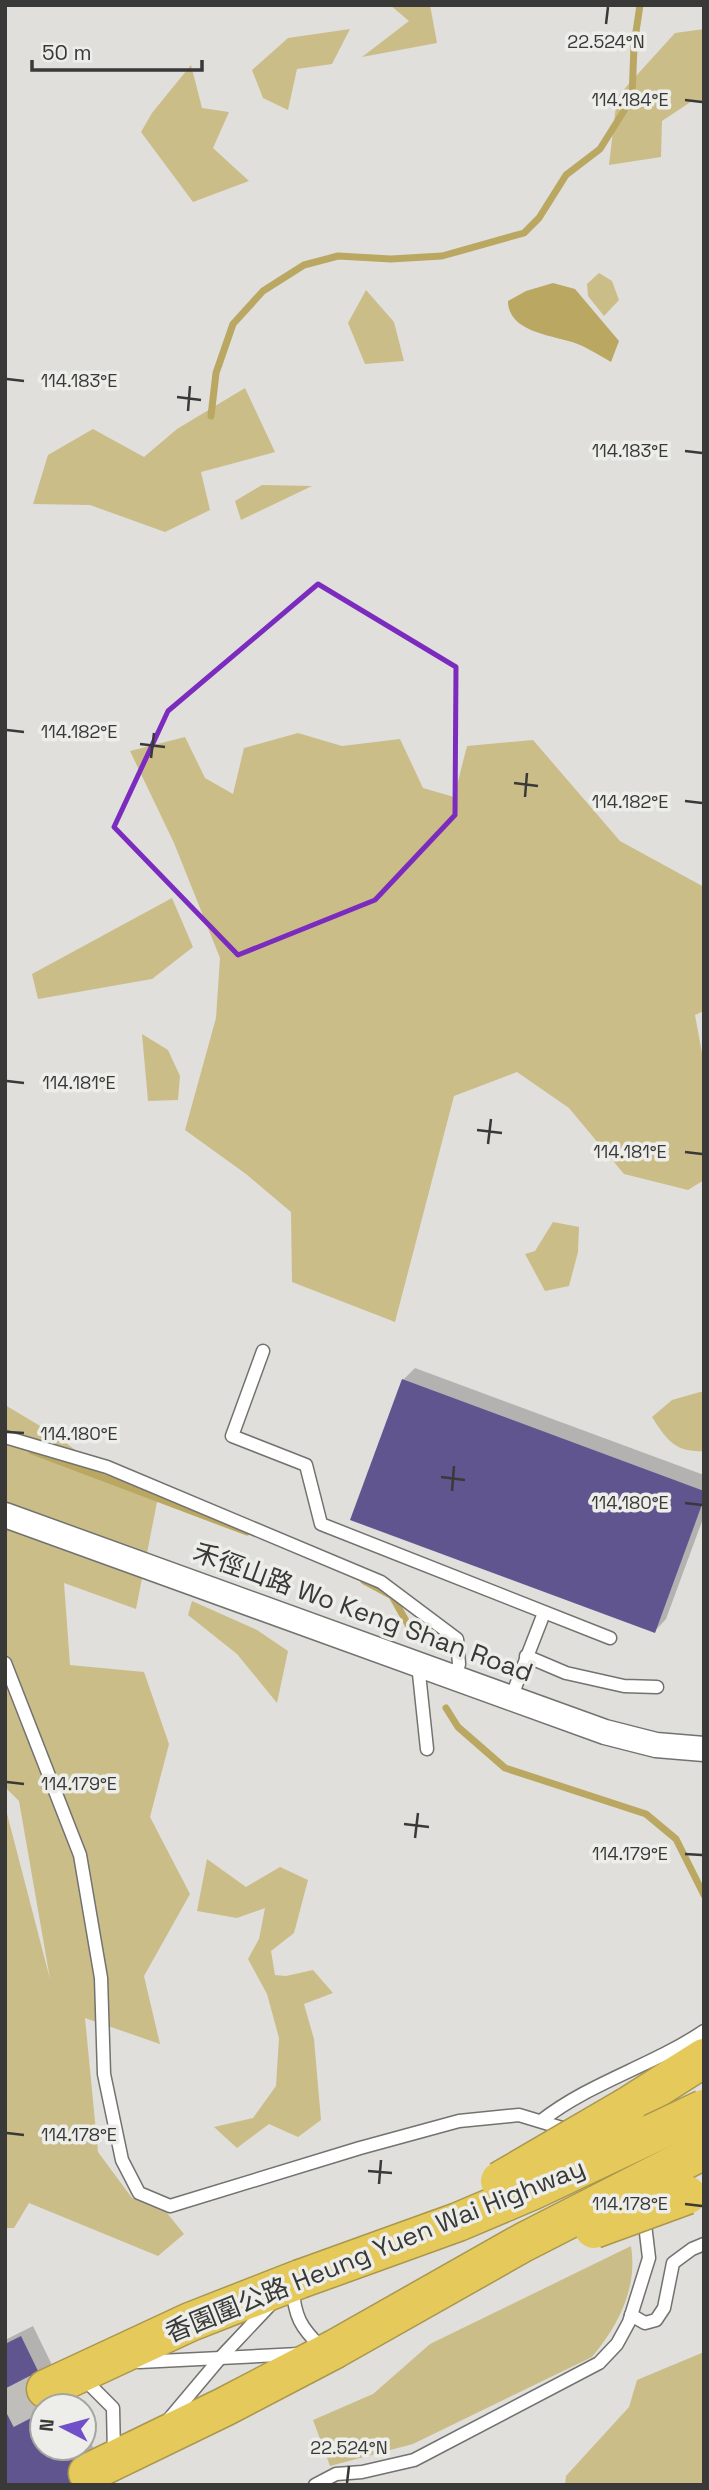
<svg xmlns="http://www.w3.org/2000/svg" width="709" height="2490" font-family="'Space Grotesk','Noto Sans SC',sans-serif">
  <rect width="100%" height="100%" fill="#e0dfdc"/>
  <g fill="#cbbd88">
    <path d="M 390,5 L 430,5 L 437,43 L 362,57 L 409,21 Z"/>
    <path d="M 350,29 L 332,64 L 297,69 L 288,110 L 263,98 L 252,70 L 288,38 Z"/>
    <path d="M 704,29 L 704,102 L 692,101 L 662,121 L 661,157 L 609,165 L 617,97 L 675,33 Z"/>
    <path d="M 191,65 L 202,108 L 229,112 L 213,148 L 249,181 L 193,202 L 141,132 L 152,113 Z"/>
    <path d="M 599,273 L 612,281 L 619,300 L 604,316 L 588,296 L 587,284 Z"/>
    <path d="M 366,290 L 394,322 L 404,361 L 365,364 L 348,323 Z"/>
    <path d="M 245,388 L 275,452 L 201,472 L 210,510 L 165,532 L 90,505 L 33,504 L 48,455 L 93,429 L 144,457 L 177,429 Z"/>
    <path d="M 262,485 L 312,486 L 241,520 L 235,501 Z"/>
    <path d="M 298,733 L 342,746 L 400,739 L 423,788 L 454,797 L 467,746 L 533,740 L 620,841 L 704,887 L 704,1011 L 695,1015 L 704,1064 L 704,1180 L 688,1190 L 624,1174 L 569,1108 L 517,1072 L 454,1096 L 395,1322 L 292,1282 L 291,1212 L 246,1174 L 185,1130 L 216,1018 L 220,958 L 174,843 L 130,751 L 185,737 L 205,778 L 233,794 L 244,748 Z"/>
    <path d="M 172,898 L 193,947 L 152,979 L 38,999 L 32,974 Z"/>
    <path d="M 142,1034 L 168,1050 L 180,1076 L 178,1100 L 148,1101 Z"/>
    <path d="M 553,1222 L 579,1227 L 578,1252 L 569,1286 L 545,1291 L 525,1254 L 535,1251 Z"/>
    <path d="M 700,1392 L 704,1392 L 704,1451 C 675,1453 666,1439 652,1417 L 672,1400 Z"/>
    <path d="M 5,1405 L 57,1436 L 104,1472 L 159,1492 L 136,1609 L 64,1583 L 70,1665 L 144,1672 L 169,1744 L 150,1817 L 190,1894 L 144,1976 L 160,2044 L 85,2018 L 98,2152 L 132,2198 L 167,2213 L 184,2234 L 158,2256 L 29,2203 L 14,2228 L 5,2228 L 5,1806 L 50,1979 L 19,1801 L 5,1787 Z"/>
    <path d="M 192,1601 L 257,1630 L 288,1651 L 277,1703 L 237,1654 L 188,1615 Z"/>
    <path d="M 207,1859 L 246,1887 L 280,1867 L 308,1880 L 294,1933 L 271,1951 L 275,1975 L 286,1976 L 313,1970 L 333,1993 L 304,2004 L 314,2039 L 321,2120 L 298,2137 L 269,2124 L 237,2148 L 214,2127 L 253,2118 L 276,2086 L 279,2038 L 267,1994 L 248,1959 L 259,1939 L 265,1908 L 237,1918 L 197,1911 Z"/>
    <path d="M 631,2246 C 638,2288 618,2326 592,2357 L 413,2444 L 330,2466 L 313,2420 L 373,2394 L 430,2344 Z"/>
    <path d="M 704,2352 L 704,2485 L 565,2485 L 566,2476 L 629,2407 L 637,2380 Z"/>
  </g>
  <path fill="#baa862" d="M 553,283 L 575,289 L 619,341 L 611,362 C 599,355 585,346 572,342 C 549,335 508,331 508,301 L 526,291 Z"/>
  <g fill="#0003">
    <path d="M 415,1368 L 704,1475 L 704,1516 L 666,1619 L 655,1631 L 403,1380 Z"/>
    <path d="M 33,2326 L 72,2406 L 42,2406 L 42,2448 L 84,2448 L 84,2429 L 112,2485 L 5,2485 L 5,2340 Z"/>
  </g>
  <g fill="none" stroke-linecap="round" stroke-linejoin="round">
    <g stroke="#baa862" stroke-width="7">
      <path d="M 211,416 L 216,373 L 233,324 L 263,291 L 304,265 L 338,256 L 391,259 L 442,256 L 524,233 L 539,218 L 566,175 L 600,149 L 632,98 L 634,45 L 640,5"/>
      <path d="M 32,1451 L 247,1532"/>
      <path d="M 364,1581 L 392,1596 L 410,1628"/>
      <path d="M 446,1708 L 458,1727 L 505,1768 L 646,1814 L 676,1839 L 704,1895"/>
    </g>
  </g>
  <g fill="#615590">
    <path d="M 402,1379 L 704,1491 L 704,1499 L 655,1633 L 350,1520 Z"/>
    <path d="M 21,2336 L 55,2406 L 42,2406 L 42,2448 L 75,2448 L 93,2485 L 5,2485 L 5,2344 Z"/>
  </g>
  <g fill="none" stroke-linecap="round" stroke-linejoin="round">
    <path stroke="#bfbebb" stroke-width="38" stroke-dasharray="38 19" stroke-linecap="butt" d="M 5,2410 L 46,2389"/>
    <defs>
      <g id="lane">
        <path d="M 263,1351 L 232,1436 L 306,1465 L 321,1524 L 610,1638"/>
        <path d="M 5,1437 L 107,1467 L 381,1582 L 457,1639 L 459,1664 L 455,1678"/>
        <path d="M 526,1656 L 566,1673 L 624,1686 L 657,1687"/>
        <path d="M 5,1663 L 80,1855 L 101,1978 L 104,2074 L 122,2160 L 139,2193 L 170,2206 L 360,2148 L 459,2121 L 519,2115 L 572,2131"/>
        <path d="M 418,1664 L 427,1749"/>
        <path d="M 511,1698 L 544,1613"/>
        <path d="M 541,2121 C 589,2083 652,2066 704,2031"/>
        <path d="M 292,2286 C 295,2317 300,2327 322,2348"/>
        <path d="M 631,2315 L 645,2323 L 656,2320 L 664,2308 L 673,2263 L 692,2249 L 704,2244"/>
        <path d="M 139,2362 L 299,2354"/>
        <path d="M 84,2379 L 113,2408 L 114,2453"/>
        <path d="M 169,2419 L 222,2356 L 271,2304"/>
        <path d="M 315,2485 L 336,2474 L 362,2472 L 414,2460 L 599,2363 L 617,2344 L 629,2322 L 649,2258 L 644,2216"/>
      </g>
      <path id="street" d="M 5,1515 L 605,1732 L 656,1745 L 704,1749"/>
      <g id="highway">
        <path d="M 627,2107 L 704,2058"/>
        <path d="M 46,2389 L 190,2322 L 300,2279"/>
        <path d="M 88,2473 L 224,2407 L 333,2350"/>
      </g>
    </defs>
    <use href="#lane" stroke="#72726f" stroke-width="15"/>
    <use href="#street" stroke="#72726f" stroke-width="27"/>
    <use href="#highway" stroke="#a9974e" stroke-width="41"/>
    <use href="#lane" stroke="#fff" stroke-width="12"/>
    <use href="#street" stroke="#fff" stroke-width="24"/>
    <use href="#highway" stroke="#e5c95a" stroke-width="38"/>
    <defs>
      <g id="highway-bridge">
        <path d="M 500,2181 L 627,2107"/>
        <path d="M 594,2229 L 687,2195"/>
        <path d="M 300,2279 L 458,2222 L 531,2191 L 704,2109"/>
        <path d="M 333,2350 L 524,2242 L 704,2150"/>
      </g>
    </defs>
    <use href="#highway-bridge" stroke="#a9974e" stroke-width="41" stroke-linecap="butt"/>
    <use href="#highway-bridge" stroke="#e5c95a" stroke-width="38"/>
  </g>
  <path fill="none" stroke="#7b2cbf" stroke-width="5" stroke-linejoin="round" d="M 318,584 L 456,667 L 455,815 L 375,900 L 238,955 L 114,827 L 168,711 Z"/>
  <path fill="none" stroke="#393938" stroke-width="2.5" d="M 606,24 L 608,7M 685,100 L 702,102M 7,379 L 24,381M 177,397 L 201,400M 188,411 L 190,386M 685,451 L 702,453M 7,730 L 24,732M 140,744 L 165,747M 151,758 L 154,733M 514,783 L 538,786M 525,797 L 527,773M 685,801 L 702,803M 7,1081 L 24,1083M 477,1130 L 502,1133M 488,1144 L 491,1119M 685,1152 L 702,1154M 7,1432 L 24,1433M 441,1477 L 465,1480M 452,1491 L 454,1466M 685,1503 L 702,1505M 7,1782 L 24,1784M 404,1824 L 429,1827M 415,1838 L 418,1813M 685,1854 L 702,1855M 7,2133 L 24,2135M 368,2171 L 392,2173M 379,2184 L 381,2160M 685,2204 L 702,2206M 347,2483 L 349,2466"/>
  <g text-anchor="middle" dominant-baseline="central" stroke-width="7" stroke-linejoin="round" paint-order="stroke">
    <g font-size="26" fill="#393938" stroke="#edede9">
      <text transform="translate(363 1612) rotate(20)">禾徑山路 Wo Keng Shan Road</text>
      <text transform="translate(375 2250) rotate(-22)">香園圍公路 Heung Yuen Wai Highway</text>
    </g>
  </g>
  <g font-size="18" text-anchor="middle" fill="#393938" stroke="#edede9" stroke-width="7" stroke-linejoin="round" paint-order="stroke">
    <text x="606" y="48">22.524°N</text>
    <text x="630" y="106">114.184°E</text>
    <text x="79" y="387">114.183°E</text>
    <text x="630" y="457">114.183°E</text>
    <text x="79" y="738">114.182°E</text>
    <text x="630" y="808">114.182°E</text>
    <text x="79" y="1089">114.181°E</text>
    <text x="630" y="1158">114.181°E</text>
    <text x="79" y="1440">114.180°E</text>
    <text x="630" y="1509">114.180°E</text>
    <text x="79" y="1790">114.179°E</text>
    <text x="630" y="1860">114.179°E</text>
    <text x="79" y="2141">114.178°E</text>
    <text x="630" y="2210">114.178°E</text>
    <text x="349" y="2454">22.524°N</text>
  </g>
  <rect width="709" height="2490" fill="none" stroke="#393938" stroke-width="14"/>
  <g transform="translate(63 2427) rotate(276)"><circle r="33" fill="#edede9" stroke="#a5a5a2" stroke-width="2"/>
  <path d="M0-5L12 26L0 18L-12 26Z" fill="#714fc9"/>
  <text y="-10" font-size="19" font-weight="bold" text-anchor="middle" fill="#393938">N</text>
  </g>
  <path d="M32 60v10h170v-10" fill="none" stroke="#393938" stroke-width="3.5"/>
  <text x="42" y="60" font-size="21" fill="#393938" stroke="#edede9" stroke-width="5" paint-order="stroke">50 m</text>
</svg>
